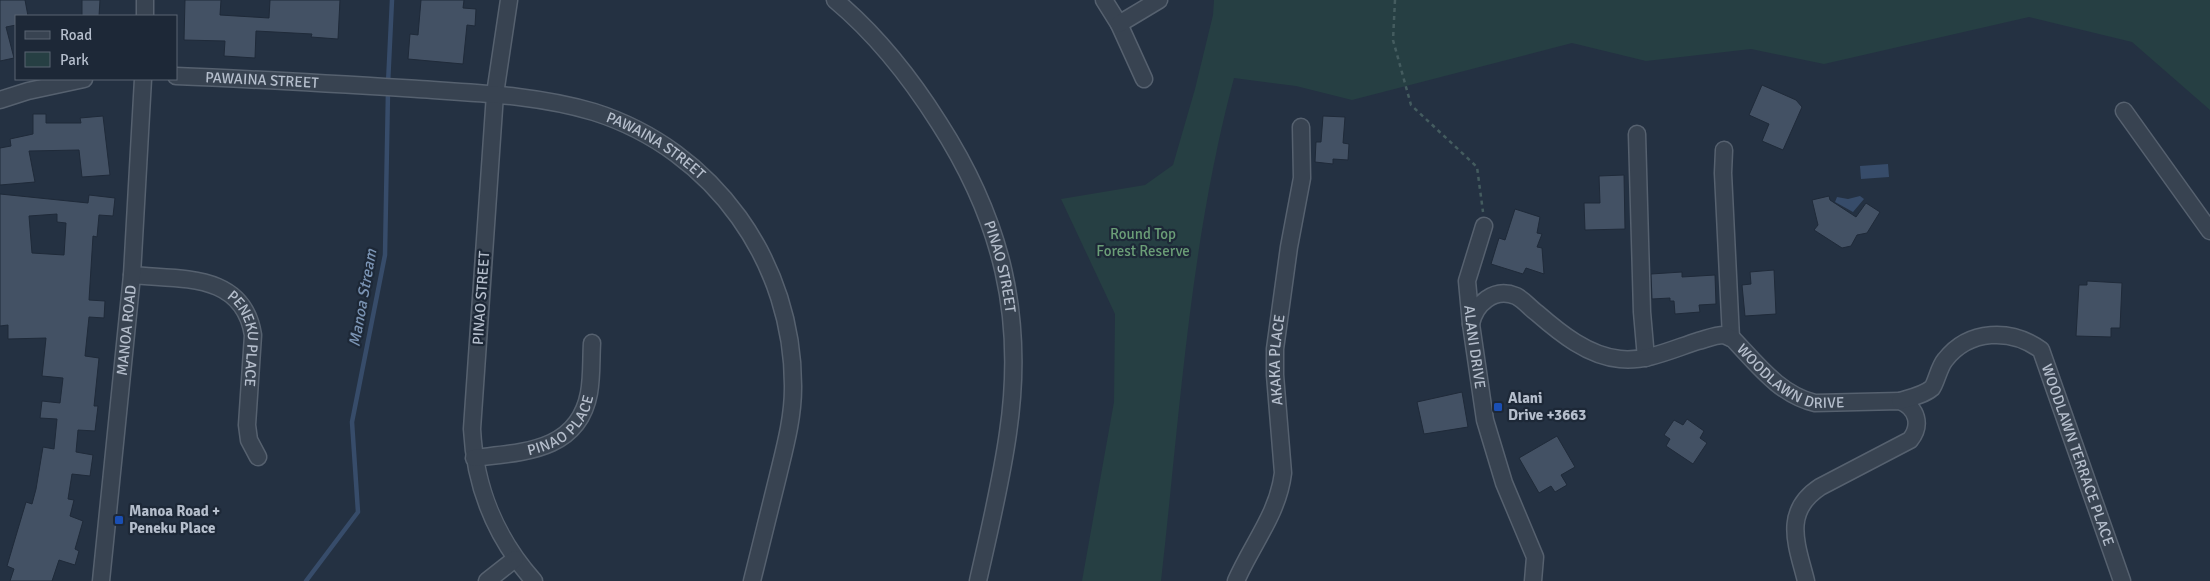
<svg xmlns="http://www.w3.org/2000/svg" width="2210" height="581" font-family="Signika,sans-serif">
  <rect width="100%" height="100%" fill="#243142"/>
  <path fill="#263f43" d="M 1214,0 L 2210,0 L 2210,110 L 2132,42 L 2029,17 L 1824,64 L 1751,49 L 1646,61 L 1572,43 L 1352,100 L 1296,86 L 1234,78 C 1190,242 1180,413 1161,581 L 1082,581 L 1114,402 L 1115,314 L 1061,199 L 1145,185 L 1173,165 L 1195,89 L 1213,15 Z"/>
  <g fill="#374c6a">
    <path d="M 1888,164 L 1889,177 L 1861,179 L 1860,166 Z"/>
    <path d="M 1860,196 L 1864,199 L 1853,212 L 1835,202 L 1837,197 L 1848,199 Z"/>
  </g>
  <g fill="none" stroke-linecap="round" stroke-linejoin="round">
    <g stroke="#374c6a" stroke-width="4.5">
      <path d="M 388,84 L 392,0"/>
      <path d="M 306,581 L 358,512 L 352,422 L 385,255 L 388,91"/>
    </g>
  </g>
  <g fill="#435164" stroke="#1f2a39" fill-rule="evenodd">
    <path d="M 0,0 L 25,0 L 28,16 L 16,16 L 16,25 L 6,27 L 14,58 L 0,61 Z"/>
    <path d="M 82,0 L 100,0 L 99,16 L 82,16 Z"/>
    <path d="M 185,0 L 221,0 L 220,15 L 269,18 L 270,0 L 340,0 L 338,39 L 311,37 L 312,34 L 256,31 L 255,58 L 224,56 L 225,41 L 184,40 Z"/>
    <path d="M 421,0 L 464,0 L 463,8 L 476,9 L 475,26 L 467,25 L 463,64 L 408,59 L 410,34 L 418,35 Z"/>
    <path d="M 1762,85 L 1796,100 L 1802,107 L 1783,150 L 1762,141 L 1769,124 L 1749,115 Z"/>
    <path d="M 33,114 L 46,114 L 46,123 L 81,123 L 80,118 L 103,116 L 110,175 L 82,177 L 79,150 L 29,151 L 35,182 L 0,185 L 0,148 L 11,146 L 10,139 L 33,134 Z"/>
    <path d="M 1323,116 L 1345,117 L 1343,143 L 1349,144 L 1348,160 L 1333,159 L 1333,164 L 1315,162 L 1316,142 L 1321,142 Z"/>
    <path d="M 1624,175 L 1625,229 L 1585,230 L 1584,203 L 1600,203 L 1599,176 Z"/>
    <path d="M 0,194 L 88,203 L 89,195 L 115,198 L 113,216 L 99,215 L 97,237 L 93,236 L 89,300 L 105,301 L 104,318 L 89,317 L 85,356 L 99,358 L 94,406 L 98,406 L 95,431 L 78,430 L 76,452 L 93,455 L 90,476 L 72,474 L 68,499 L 74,500 L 70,516 L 83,521 L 75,549 L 79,551 L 75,565 L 59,560 L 52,581 L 10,581 L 14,569 L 7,566 L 26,502 L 32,504 L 36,489 L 43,447 L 54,449 L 57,419 L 40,418 L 42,401 L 60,403 L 63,378 L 42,376 L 46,338 L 8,339 L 8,325 L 0,326 ZM 57,214 L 57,222 L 66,223 L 64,255 L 32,253 L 29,216 Z"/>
    <path d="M 1829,196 L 1830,200 L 1856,217 L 1866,203 L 1880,212 L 1867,233 L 1857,235 L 1851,246 L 1842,248 L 1814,230 L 1818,225 L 1812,200 Z"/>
    <path d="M 1515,209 L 1540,217 L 1537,233 L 1542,234 L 1537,247 L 1542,248 L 1544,274 L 1526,268 L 1523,274 L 1491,264 L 1499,238 L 1505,240 Z"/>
    <path d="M 1774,270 L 1776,314 L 1745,316 L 1742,285 L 1751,284 L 1750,272 Z"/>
    <path d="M 1682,272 L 1682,277 L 1715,275 L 1716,304 L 1699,305 L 1700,312 L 1675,314 L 1674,301 L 1670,301 L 1670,298 L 1652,299 L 1651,274 Z"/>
    <path d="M 2087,281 L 2122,283 L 2120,328 L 2111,328 L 2111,337 L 2076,336 L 2079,285 L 2087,285 Z"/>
    <path d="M 1462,392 L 1468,427 L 1424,434 L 1417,402 Z"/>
    <path d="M 1687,419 L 1704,431 L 1700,438 L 1707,443 L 1693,464 L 1666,446 L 1670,439 L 1664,435 L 1674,420 L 1683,425 Z"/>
    <path d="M 1557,436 L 1575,467 L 1561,475 L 1567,485 L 1555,492 L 1551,486 L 1539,493 L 1519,458 Z"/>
  </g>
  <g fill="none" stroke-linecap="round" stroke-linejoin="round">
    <defs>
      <g id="minor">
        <path d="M 509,0 L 495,94 L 472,429 C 475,488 495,537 534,581"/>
        <path id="s1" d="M 835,0 C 877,35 910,77 939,123 C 1002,221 1025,317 1008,433 C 1001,483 989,532 978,581"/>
        <path d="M 1104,0 L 1119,24 L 1144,79"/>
        <path d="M 145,16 L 145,0"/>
        <path d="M 1119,24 L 1159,0"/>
        <path id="s2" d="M 176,76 C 257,79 337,84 418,89 C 476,93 537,95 594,112 C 714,150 794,263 793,388 C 793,418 785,447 778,476 C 769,511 761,546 752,581"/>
        <path d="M 0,100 L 28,91 L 84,79"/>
        <path d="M 2124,111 L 2210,231"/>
        <path d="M 1637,134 L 1642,312 L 1646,358"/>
        <path d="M 1724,150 L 1723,173 L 1731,338"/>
        <path id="s3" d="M 1484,226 L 1467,281 L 1471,324 L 1485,420 L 1504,483 L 1535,557 L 1533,581"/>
        <path id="s4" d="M 132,275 C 181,280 243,272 253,335 L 247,425 L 249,440 L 258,457"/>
        <path id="s5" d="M 1471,324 C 1475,304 1494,287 1516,296 C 1524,300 1530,308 1537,313 C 1560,333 1588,356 1620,359 C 1646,362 1673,349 1698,341 C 1706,339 1715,335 1724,335 L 1733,339 C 1757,364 1780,395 1815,403 L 1900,401 C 1917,408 1922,425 1910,440 L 1820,487 C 1782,512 1797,545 1806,581"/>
        <path id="s6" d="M 1900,401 C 1910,398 1924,395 1932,388 C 1936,383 1939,367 1945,360 C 1969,329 2011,328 2041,350 L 2122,581"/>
        <path id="s7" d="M 474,458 C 522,452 578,452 589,393 C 592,377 591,359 592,343"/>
        <path id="s8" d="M 101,581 L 132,275 L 143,79"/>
        <path d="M 487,581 L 515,559"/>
        <path id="s9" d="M 1236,581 C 1252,544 1278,514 1283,473 L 1275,375 L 1275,349 L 1289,247 L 1302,178 L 1301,127"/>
      </g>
    </defs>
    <use href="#minor" stroke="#56616f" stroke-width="19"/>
    <path stroke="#445c5f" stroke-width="2.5" stroke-dasharray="4 4" stroke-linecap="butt" d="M 1395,0 L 1393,40 L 1411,105 L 1477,167 L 1483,212"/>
    <use href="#minor" stroke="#384351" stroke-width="16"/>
  </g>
  <g fill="#1a4fb4" stroke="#1d2837" stroke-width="2">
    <rect x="1493" y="402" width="10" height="10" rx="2.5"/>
    <rect x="114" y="515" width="10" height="10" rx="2.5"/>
  </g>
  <g text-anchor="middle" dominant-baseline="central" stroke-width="4.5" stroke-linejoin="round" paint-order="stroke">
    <g font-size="15" fill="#b5becc" stroke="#1d2837">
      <text stroke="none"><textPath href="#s2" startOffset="86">PAWAINA STREET</textPath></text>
      <text stroke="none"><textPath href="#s2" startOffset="491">PAWAINA STREET</textPath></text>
      <text stroke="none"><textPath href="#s1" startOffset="319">PINAO STREET</textPath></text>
      <text transform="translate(481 298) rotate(-86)">PINAO STREET</text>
      <text stroke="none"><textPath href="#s8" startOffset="252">MANOA ROAD</textPath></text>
      <text stroke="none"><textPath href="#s4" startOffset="151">PENEKU PLACE</textPath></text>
      <text stroke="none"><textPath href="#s3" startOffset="124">ALANI DRIVE</textPath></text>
      <text stroke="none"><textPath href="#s9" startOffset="232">AKAKA PLACE</textPath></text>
      <text stroke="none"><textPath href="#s5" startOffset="374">WOODLAWN DRIVE</textPath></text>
      <text stroke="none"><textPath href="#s7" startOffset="98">PINAO PLACE</textPath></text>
      <text stroke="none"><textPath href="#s6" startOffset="284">WOODLAWN TERRACE PLACE</textPath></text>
    </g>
    <g font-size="15" fill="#6b9e77" stroke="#1d2837">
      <text x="1143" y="234">Round Top<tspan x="1143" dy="17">Forest Reserve</tspan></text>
    </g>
    <g font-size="15" font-weight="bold" fill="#b5becc" stroke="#1d2837" text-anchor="start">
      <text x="1508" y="398">Alani<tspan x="1508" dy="17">Drive +3663</tspan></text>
      <text x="129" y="511">Manoa Road +<tspan x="129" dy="17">Peneku Place</tspan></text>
    </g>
    <g font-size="16" font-style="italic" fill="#7b94b4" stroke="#1d2837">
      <text transform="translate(363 298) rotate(-80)">Manoa Stream</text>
    </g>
  </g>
  <rect x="15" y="15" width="162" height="65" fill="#1d2837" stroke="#5a6473"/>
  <rect x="25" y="31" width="25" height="8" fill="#384351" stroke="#5a6473"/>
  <text x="60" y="40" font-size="15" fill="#b5becc">Road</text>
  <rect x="25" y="52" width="25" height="15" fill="#263f43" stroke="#5a6473"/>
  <text x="60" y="65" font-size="15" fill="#b5becc">Park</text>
</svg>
